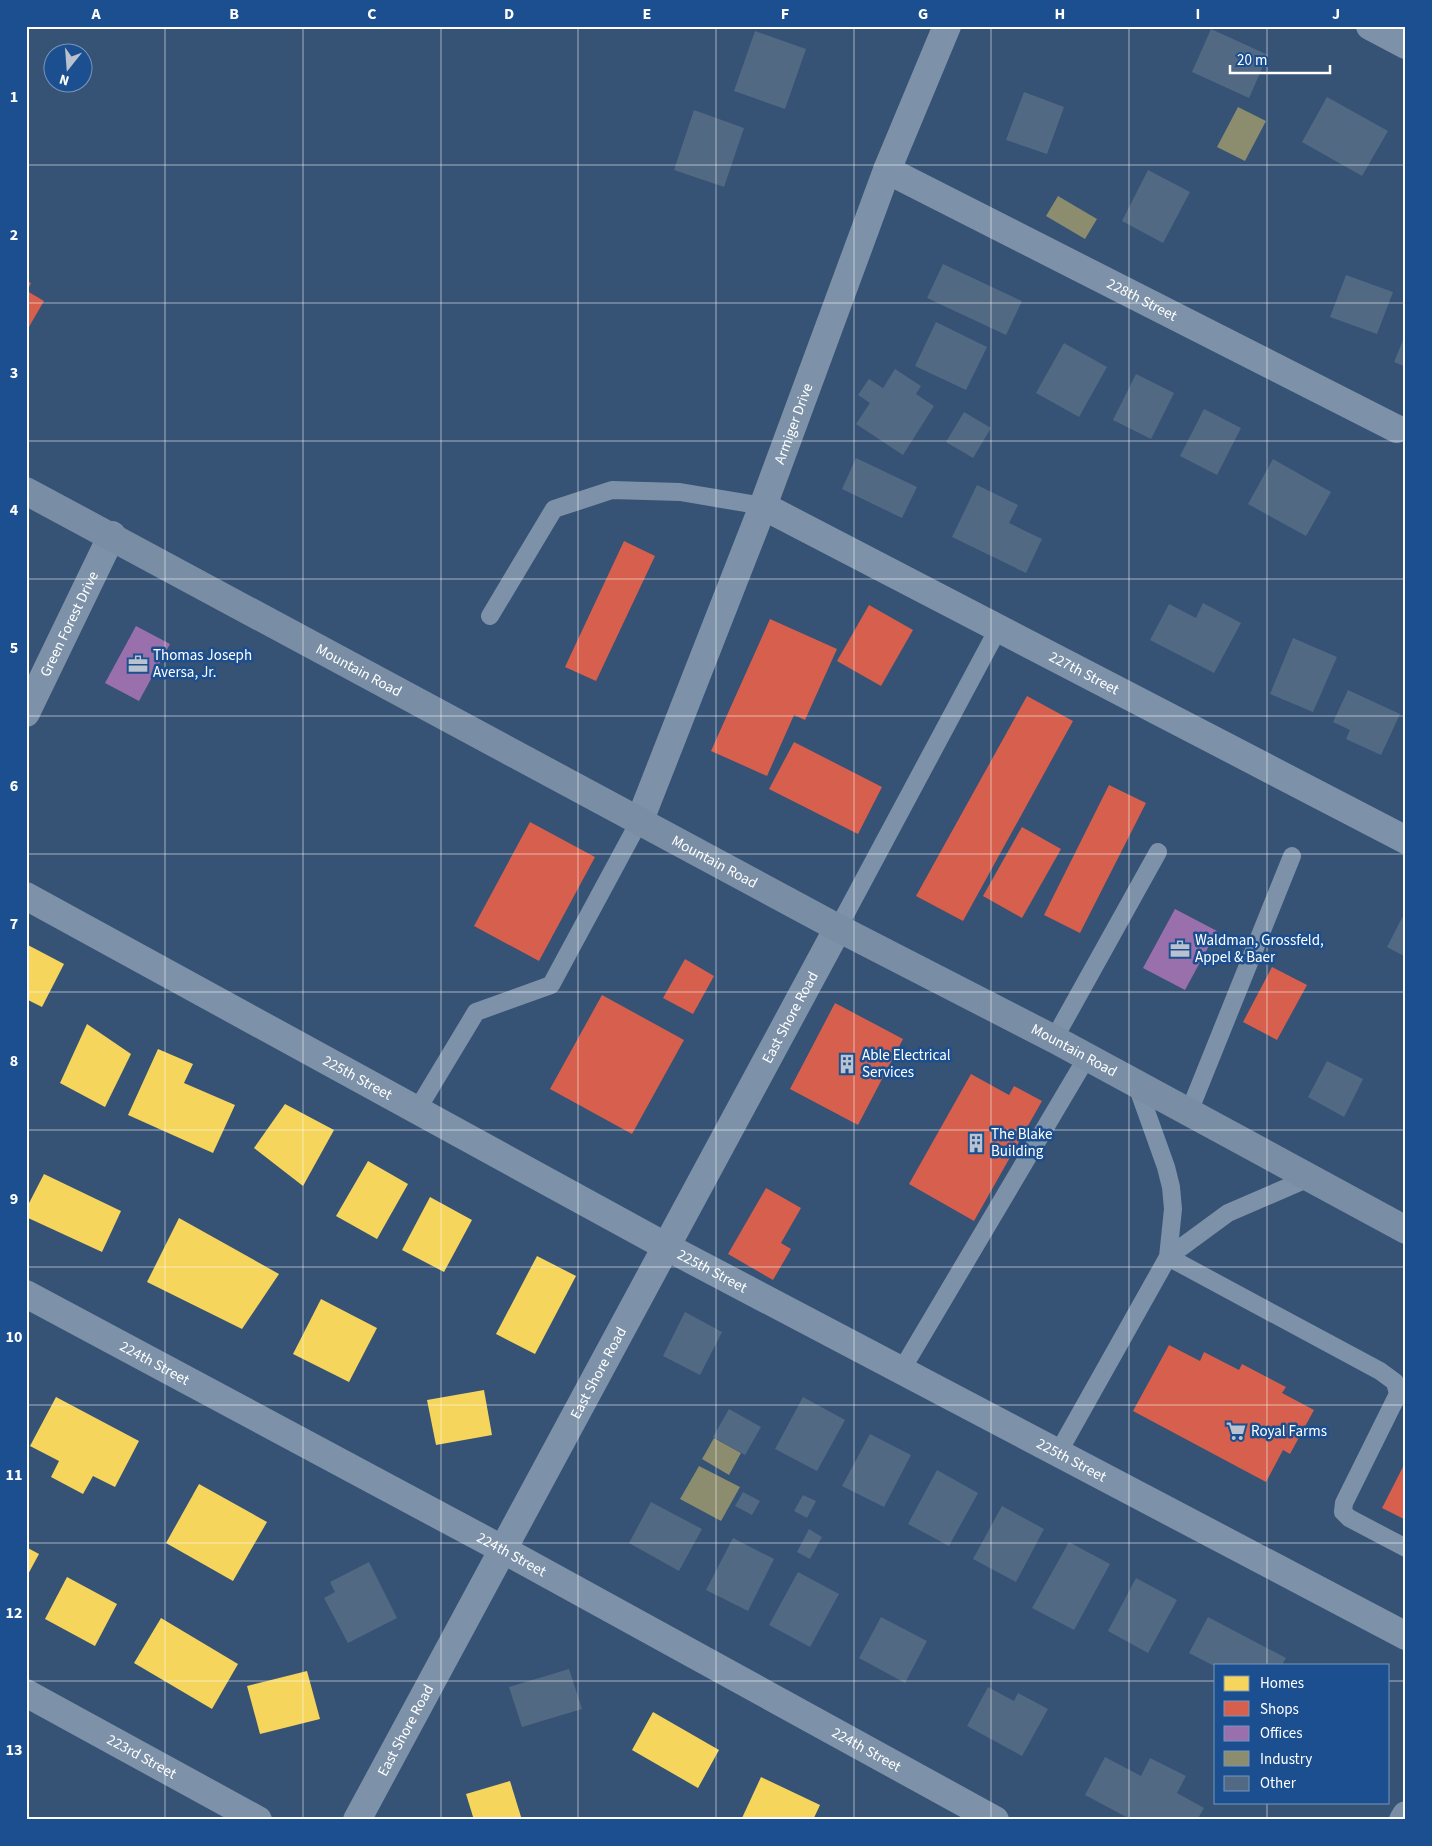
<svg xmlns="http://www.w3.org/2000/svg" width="1432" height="1846" font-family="'Source Sans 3',sans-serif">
  <rect width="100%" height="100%" fill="#365274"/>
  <g fill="#f6d55c">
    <path d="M 26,944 L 64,964 L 42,1007 L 26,999 Z"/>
    <path d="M 87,1024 L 131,1054 L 105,1107 L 60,1083 Z"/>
    <path d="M 158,1049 L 193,1064 L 184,1083 L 235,1105 L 213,1153 L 128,1115 Z"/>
    <path d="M 285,1104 L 334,1130 L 303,1186 L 254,1148 Z"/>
    <path d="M 368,1161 L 408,1184 L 377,1239 L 336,1216 Z"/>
    <path d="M 44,1174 L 121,1211 L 102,1252 L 26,1217 L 26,1209 Z"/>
    <path d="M 430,1197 L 472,1220 L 444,1272 L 402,1250 Z"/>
    <path d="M 179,1218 L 279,1274 L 242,1329 L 147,1282 Z"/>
    <path d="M 537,1256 L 576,1276 L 535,1354 L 496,1334 Z"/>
    <path d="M 321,1299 L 377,1328 L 349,1382 L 293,1354 Z"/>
    <path d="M 484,1390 L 492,1435 L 436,1445 L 427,1400 Z"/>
    <path d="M 56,1397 L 139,1441 L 115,1487 L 93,1476 L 83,1494 L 51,1477 L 59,1461 L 30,1446 Z"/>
    <path d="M 199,1484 L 267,1522 L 233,1581 L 166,1543 Z"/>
    <path d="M 26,1547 L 39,1554 L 26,1578 Z"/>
    <path d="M 67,1577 L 117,1604 L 95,1646 L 45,1619 Z"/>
    <path d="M 161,1618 L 238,1664 L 212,1709 L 134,1663 Z"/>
    <path d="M 307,1671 L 320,1719 L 260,1734 L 247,1686 Z"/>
    <path d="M 653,1712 L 719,1750 L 698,1788 L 632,1750 Z"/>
    <path d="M 761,1777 L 820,1805 L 813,1820 L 742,1818 Z"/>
    <path d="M 510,1781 L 522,1820 L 474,1820 L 466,1794 Z"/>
  </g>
  <g fill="#d6604d">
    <path d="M 26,280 L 31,283 L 27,291 L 44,301 L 26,332 Z"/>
    <path d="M 624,541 L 655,556 L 596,681 L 565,667 Z"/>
    <path d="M 869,605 L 913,630 L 881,686 L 837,661 Z"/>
    <path d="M 770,619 L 837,649 L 805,720 L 794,715 L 767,776 L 711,751 Z"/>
    <path d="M 1027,696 L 1073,721 L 963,921 L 916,896 Z"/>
    <path d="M 794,742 L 882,787 L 858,834 L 769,789 Z"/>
    <path d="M 1109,785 L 1146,803 L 1080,933 L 1044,915 Z"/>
    <path d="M 530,822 L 595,857 L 539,961 L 474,926 Z"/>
    <path d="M 1022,827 L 1061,849 L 1022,918 L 983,896 Z"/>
    <path d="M 685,959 L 714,976 L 693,1014 L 663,998 Z"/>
    <path d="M 1272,967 L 1307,985 L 1277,1040 L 1243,1022 Z"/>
    <path d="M 602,995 L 684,1040 L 632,1134 L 550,1089 Z"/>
    <path d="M 835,1003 L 903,1039 L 858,1125 L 790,1089 Z"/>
    <path d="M 971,1074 L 1009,1095 L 1014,1086 L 1042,1101 L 974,1221 L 909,1184 Z"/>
    <path d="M 766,1188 L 801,1208 L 781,1243 L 791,1249 L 773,1280 L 728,1254 Z"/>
    <path d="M 1169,1345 L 1200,1361 L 1204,1352 L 1239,1370 L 1242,1364 L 1286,1387 L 1282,1393 L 1314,1410 L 1290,1454 L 1283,1450 L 1266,1482 L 1133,1411 Z"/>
    <path d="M 1406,1461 L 1406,1520 L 1382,1508 Z"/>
  </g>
  <g fill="#9970ab">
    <path d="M 136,626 L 170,644 L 139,701 L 105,683 Z"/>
    <path d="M 1175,909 L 1217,931 L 1185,990 L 1143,968 Z"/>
  </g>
  <g fill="#8c8c6e">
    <path d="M 1238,107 L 1266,121 L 1245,161 L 1217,147 Z"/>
    <path d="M 1058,196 L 1097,219 L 1085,239 L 1046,216 Z"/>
    <path d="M 714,1438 L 741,1453 L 729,1475 L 702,1459 Z"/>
    <path d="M 699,1466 L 740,1487 L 721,1521 L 680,1499 Z"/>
  </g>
  <g fill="#526984">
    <path d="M 1211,29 L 1268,55 L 1249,98 L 1192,72 Z"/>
    <path d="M 755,31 L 806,49 L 785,109 L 734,91 Z"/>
    <path d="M 1024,92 L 1064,107 L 1047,154 L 1006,140 Z"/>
    <path d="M 1327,97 L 1388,131 L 1362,176 L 1302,142 Z"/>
    <path d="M 694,110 L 744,128 L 724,187 L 674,170 Z"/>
    <path d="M 1148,170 L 1190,192 L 1163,243 L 1122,221 Z"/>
    <path d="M 943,264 L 1022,301 L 1006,335 L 927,298 Z"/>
    <path d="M 1346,275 L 1393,292 L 1377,334 L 1330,317 Z"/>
    <path d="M 936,322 L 987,347 L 966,390 L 915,366 Z"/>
    <path d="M 1406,333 L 1406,367 L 1394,362 Z"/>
    <path d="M 1064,343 L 1107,367 L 1079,417 L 1036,393 Z"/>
    <path d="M 895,369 L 921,386 L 916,394 L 934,406 L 903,455 L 856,424 L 870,403 L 858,395 L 869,379 L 883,388 Z"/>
    <path d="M 1136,374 L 1174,393 L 1151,439 L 1113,420 Z"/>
    <path d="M 1204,409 L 1241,428 L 1217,475 L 1180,456 Z"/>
    <path d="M 964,412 L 991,428 L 973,458 L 946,442 Z"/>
    <path d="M 856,458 L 917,487 L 902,518 L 842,489 Z"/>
    <path d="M 1273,459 L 1331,492 L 1306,536 L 1248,504 Z"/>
    <path d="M 977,485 L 1018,505 L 1009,523 L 1042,539 L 1026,573 L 952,537 Z"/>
    <path d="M 1203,603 L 1241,623 L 1214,673 L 1150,640 L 1169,604 L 1196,618 Z"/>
    <path d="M 1293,638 L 1337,657 L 1313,712 L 1270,694 Z"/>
    <path d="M 1348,690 L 1400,714 L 1381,755 L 1346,739 L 1350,730 L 1333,722 Z"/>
    <path d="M 1403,916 L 1406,917 L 1406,957 L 1387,947 Z"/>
    <path d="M 1327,1061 L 1363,1079 L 1344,1117 L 1308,1097 Z"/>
    <path d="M 685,1312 L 722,1332 L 700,1375 L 663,1356 Z"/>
    <path d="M 803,1397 L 845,1420 L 817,1471 L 775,1449 Z"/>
    <path d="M 729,1409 L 761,1427 L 745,1455 L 713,1437 Z"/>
    <path d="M 870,1434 L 911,1455 L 884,1507 L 842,1486 Z"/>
    <path d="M 937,1470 L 978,1493 L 949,1546 L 908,1524 Z"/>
    <path d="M 743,1492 L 760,1501 L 752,1515 L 735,1506 Z"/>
    <path d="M 803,1495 L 816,1501 L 807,1518 L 794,1511 Z"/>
    <path d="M 651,1502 L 702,1529 L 679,1571 L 629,1543 Z"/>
    <path d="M 1002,1506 L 1044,1529 L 1016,1582 L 973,1559 Z"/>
    <path d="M 809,1529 L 822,1537 L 810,1559 L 797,1552 Z"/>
    <path d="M 733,1538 L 774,1559 L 748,1611 L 706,1590 Z"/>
    <path d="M 1069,1542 L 1110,1564 L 1074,1630 L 1032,1608 Z"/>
    <path d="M 369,1562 L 397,1618 L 348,1643 L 324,1598 L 335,1592 L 330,1582 Z"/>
    <path d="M 798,1572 L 839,1594 L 810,1647 L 769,1625 Z"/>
    <path d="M 1136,1578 L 1177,1600 L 1148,1653 L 1108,1631 Z"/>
    <path d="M 881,1617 L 927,1641 L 905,1683 L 859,1658 Z"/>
    <path d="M 1208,1617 L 1286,1658 L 1282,1665 L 1216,1665 L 1216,1667 L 1189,1653 Z"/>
    <path d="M 569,1669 L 582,1709 L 522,1727 L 509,1687 Z"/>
    <path d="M 988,1687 L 1014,1701 L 1018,1693 L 1048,1709 L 1022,1756 L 967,1726 Z"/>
    <path d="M 1105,1757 L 1141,1776 L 1150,1758 L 1186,1776 L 1177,1793 L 1204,1808 L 1197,1820 L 1132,1820 L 1085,1795 Z"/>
  </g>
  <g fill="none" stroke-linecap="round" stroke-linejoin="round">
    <g stroke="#7d92a8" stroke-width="18">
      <path d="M 490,616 L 554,509 L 612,490 L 680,492 L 763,506"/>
      <path d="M 838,928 L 998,629"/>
      <path d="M 1054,1039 L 1158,852"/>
      <path d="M 417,1110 L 476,1012 L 551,985 L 640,820"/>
      <path d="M 1189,1112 L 1292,856"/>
      <path d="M 1309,1178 L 1228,1213 L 1168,1257 L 1380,1371 L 1395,1382 L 1398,1394 L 1344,1503 L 1343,1512 L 1349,1518 L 1406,1548"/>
      <path d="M 901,1371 L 1087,1057"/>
      <path d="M 1058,1453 L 1168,1257 L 1173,1209 L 1171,1187 L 1166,1167 L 1136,1083"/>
    </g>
    <g stroke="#7d92a8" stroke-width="28">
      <path d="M 1370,26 L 1406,45"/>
      <path id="s1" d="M 887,170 L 1397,429"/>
      <path id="s2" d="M 763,506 L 1406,840"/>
      <path id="s3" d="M 26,713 L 112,535"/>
      <path id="s4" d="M 640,820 L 763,506 L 887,170 L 947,26"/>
      <path id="s5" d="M 26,896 L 667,1247 L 1406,1636"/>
      <path id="s6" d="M 26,1294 L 502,1549 L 995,1820"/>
      <path id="s7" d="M 26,1693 L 258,1820"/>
      <path id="s8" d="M 357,1820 L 838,928"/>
    </g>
    <g stroke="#798da4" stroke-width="28">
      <path id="s9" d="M 26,491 L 838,928 L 1054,1039 L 1406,1230"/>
      <path d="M 1403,1820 L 1406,1815"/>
    </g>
  </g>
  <path fill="none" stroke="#fff" stroke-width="1" stroke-opacity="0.55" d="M 165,26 L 165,1820M 303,26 L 303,1820M 441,26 L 441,1820M 578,26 L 578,1820M 716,26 L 716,1820M 854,26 L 854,1820M 991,26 L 991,1820M 1129,26 L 1129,1820M 1267,26 L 1267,1665M 26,165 L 1406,165M 26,303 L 1406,303M 26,441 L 1406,441M 26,579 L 1406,579M 26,716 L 1406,716M 26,854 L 1406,854M 26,992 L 1406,992M 26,1130 L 1406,1130M 26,1267 L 1406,1267M 26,1405 L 1406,1405M 26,1543 L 1406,1543M 26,1681 L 1216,1681M 1388,1681 L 1406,1681M 1267,1802 L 1267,1820"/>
  <defs>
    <symbol id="office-bare" viewBox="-9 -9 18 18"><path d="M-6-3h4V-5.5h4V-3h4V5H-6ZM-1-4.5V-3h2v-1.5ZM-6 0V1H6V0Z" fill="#b9c2ce" stroke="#1b4f8f" stroke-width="2.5" paint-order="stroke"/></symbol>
    <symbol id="building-bare" viewBox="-9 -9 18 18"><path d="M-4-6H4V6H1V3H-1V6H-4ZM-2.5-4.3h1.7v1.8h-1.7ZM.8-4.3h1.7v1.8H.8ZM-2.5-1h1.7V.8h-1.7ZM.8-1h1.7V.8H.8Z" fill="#b9c2ce" stroke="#1b4f8f" stroke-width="2.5" paint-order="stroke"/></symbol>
    <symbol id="supermarket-bare" viewBox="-9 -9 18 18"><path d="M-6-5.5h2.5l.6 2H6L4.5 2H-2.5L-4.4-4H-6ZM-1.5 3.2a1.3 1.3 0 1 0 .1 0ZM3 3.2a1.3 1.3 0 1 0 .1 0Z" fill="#b9c2ce" stroke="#1b4f8f" stroke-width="2.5" paint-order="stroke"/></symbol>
  </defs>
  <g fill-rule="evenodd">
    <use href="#office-bare" x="124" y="650" width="28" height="28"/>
    <use href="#office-bare" x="1166" y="935" width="28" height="28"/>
    <use href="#building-bare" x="833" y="1050" width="28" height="28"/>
    <use href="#building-bare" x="962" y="1129" width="28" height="28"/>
    <use href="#supermarket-bare" x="1222" y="1417" width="28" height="28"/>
  </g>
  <g text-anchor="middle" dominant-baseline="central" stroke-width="5" stroke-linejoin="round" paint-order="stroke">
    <g font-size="15" fill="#fff" stroke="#1b4f8f">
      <text stroke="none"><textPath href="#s1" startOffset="286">228th Street</textPath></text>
      <text stroke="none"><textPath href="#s4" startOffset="425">Armiger Drive</textPath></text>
      <text stroke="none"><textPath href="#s3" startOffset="99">Green Forest Drive</textPath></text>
      <text stroke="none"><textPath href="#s9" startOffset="378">Mountain Road</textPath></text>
      <text stroke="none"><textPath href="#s2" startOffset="362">227th Street</textPath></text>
      <text stroke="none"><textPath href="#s9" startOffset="782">Mountain Road</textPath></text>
      <text stroke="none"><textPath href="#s8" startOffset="912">East Shore Road</textPath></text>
      <text stroke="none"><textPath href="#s9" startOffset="1188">Mountain Road</textPath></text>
      <text stroke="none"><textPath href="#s5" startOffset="378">225th Street</textPath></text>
      <text stroke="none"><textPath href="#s5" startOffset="782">225th Street</textPath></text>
      <text stroke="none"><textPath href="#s6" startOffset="146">224th Street</textPath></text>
      <text stroke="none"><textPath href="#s8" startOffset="508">East Shore Road</textPath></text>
      <text stroke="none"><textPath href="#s5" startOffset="1188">225th Street</textPath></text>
      <text stroke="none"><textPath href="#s6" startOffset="551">224th Street</textPath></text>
      <text stroke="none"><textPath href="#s8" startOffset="102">East Shore Road</textPath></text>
      <text stroke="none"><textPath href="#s6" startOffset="956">224th Street</textPath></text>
      <text stroke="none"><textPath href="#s7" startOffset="132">223rd Street</textPath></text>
    </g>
    <g font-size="15" fill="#fff" stroke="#1b4f8f" text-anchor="start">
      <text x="153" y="655">Thomas Joseph<tspan x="153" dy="17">Aversa, Jr.</tspan></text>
      <text x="1195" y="940">Waldman, Grossfeld,<tspan x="1195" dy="17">Appel &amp; Baer</tspan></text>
      <text x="862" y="1055">Able Electrical<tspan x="862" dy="17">Services</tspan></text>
      <text x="991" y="1134">The Blake<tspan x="991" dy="17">Building</tspan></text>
      <text x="1251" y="1431">Royal Farms</text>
    </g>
  </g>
  <rect width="1432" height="1846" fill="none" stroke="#1b4f8f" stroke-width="55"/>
  <rect x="1214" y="1664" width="175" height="140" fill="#1b4f8f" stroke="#7695bc"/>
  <rect x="1224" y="1676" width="25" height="15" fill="#f6d55c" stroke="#7695bc"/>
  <text x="1260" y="1688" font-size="15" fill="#ffffff">Homes</text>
  <rect x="1224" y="1701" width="25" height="15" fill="#d6604d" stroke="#7695bc"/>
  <text x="1260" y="1714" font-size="15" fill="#ffffff">Shops</text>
  <rect x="1224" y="1726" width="25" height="15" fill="#9970ab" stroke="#7695bc"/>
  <text x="1260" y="1738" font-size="15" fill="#ffffff">Offices</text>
  <rect x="1224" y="1751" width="25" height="15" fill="#8c8c6e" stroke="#7695bc"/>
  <text x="1260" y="1764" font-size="15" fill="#ffffff">Industry</text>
  <rect x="1224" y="1776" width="25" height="15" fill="#526984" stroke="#7695bc"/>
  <text x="1260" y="1788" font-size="15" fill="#ffffff">Other</text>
  <g transform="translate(68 68) rotate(197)"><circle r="24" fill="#1b4f8f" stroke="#7695bc"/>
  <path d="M0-4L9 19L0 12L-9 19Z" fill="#b9c2ce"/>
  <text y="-8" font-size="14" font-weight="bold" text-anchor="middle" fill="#ffffff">N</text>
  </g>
  <path d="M1230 65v8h100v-8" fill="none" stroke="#ffffff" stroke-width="2.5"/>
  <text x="1237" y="65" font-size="15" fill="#ffffff" stroke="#1b4f8f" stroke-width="4" paint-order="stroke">20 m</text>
  <rect x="28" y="28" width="1376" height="1790" fill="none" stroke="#fff" stroke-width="2"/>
  <g font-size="16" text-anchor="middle" font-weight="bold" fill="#fff">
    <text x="96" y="19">A</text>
    <text x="234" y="19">B</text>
    <text x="372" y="19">C</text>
    <text x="509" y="19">D</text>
    <text x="647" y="19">E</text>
    <text x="785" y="19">F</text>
    <text x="923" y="19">G</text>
    <text x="1060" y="19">H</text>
    <text x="1198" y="19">I</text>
    <text x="1336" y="19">J</text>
    <text x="14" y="102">1</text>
    <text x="14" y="240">2</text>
    <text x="14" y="378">3</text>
    <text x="14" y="515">4</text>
    <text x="14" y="653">5</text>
    <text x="14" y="791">6</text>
    <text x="14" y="929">7</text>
    <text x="14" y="1066">8</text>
    <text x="14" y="1204">9</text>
    <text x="14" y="1342">10</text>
    <text x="14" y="1480">11</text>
    <text x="14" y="1618">12</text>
    <text x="14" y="1755">13</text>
  </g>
</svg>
